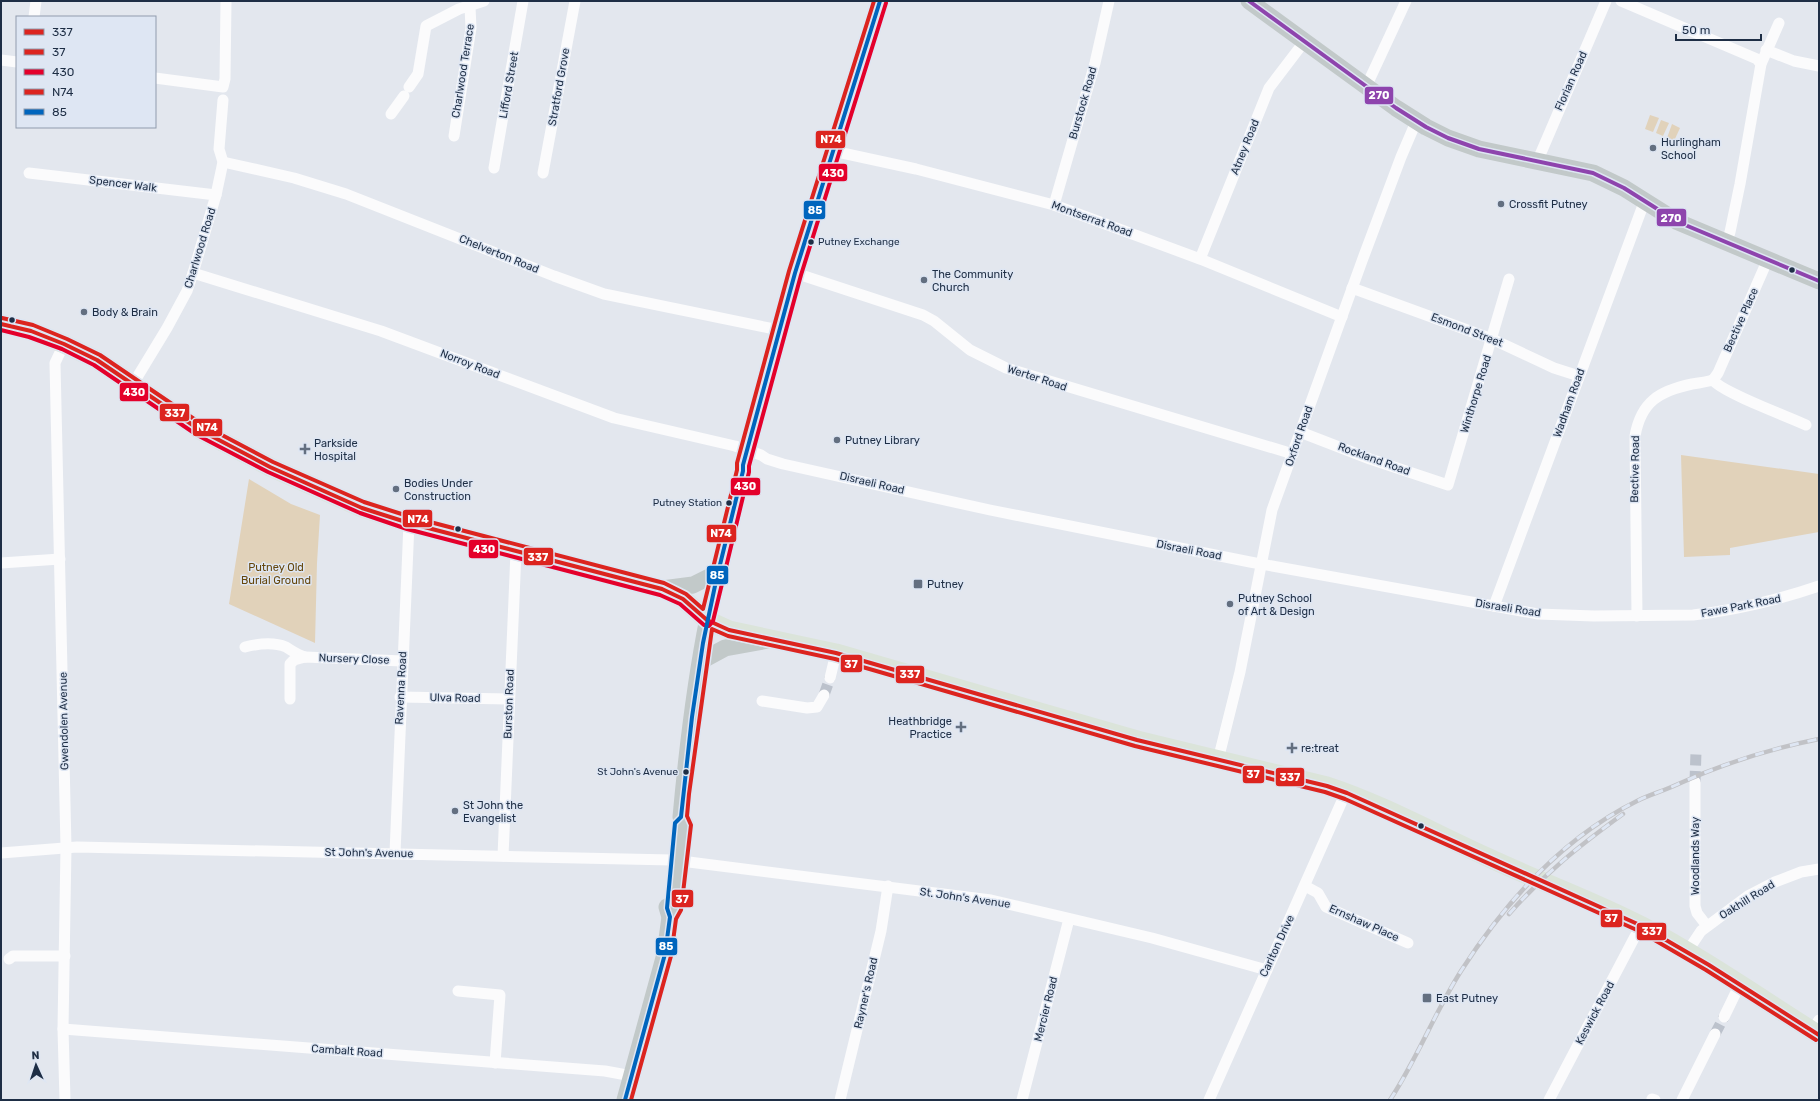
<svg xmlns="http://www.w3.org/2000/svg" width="1820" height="1101" font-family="Rubik,sans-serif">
  <rect width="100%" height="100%" fill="#e3e7ee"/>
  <g fill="#e1d2ba">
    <path d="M 1650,115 L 1659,118 L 1653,132 L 1645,129 Z"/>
    <path d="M 1661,120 L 1669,123 L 1663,136 L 1656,133 Z"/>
    <path d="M 1672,124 L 1680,128 L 1674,141 L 1667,138 Z"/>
    <path d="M 1681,455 L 1819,474 L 1819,532 L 1730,548 L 1730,555 L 1684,557 Z"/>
    <path d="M 249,479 L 291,504 L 320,515 L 317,563 L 315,643 L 229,604 Z"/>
  </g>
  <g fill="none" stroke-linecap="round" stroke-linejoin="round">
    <g stroke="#bcc2cc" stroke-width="11" stroke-dasharray="11 5.5" stroke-linecap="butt">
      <path d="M 824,695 L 830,678"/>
      <path d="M 1695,782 L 1696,752"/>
      <path d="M 1715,1034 L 1724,1017"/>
    </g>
    <g stroke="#fbfbfc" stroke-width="11">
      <path d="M 1621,1 L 1757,59 L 1761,64"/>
      <path d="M 34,17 L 36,1"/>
      <path d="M 1766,50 L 1794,61 L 1819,66"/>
      <path d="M 1,60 L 17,62"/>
      <path d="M 155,78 L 223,87 L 225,79 L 226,1"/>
      <path d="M 409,87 L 418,74 L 426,26 L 459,9 L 484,1"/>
      <path d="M 1366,87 L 1406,1"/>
      <path d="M 391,114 L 404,96"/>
      <path d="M 454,136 L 471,28 L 470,7"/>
      <path d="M 833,151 L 916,169 L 1054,205 L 1200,259 L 1342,317"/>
      <path d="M 223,162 L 294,178 L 346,194 L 554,276 L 604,294 L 779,330"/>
      <path d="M 1537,162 L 1606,1"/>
      <path d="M 494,168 L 523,1"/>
      <path d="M 29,173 L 216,195"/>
      <path d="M 543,173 L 575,1"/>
      <path d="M 1054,205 L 1095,63 L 1109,1"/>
      <path d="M 1727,242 L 1730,232 L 1740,184 L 1761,64 L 1779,23"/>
      <path d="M 1200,259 L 1269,88 L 1304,42"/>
      <path d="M 193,273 L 381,331 L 614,418 L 735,446 L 761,455 L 767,459 L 783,464 L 990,510 L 1250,562 L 1538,614 L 1594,616 L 1693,615 C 1737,610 1778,600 1819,586"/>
      <path d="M 795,273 L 923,315 L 934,321 L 970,350 L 1006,368 L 1293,454"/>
      <path d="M 1352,288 L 1492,339 L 1554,368 L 1579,376"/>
      <path d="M 64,344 L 55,363 L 66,847 L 63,1029 L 65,1100"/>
      <path d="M 1713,380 L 1718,373 L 1768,259"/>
      <path d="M 133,384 L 167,328 L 187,291 L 193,273 L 216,195 L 223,162 L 219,149 L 223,100"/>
      <path d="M 1300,432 L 1370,459 L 1448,485 L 1509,279"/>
      <path d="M 1,563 L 60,559"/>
      <path d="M 1494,606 L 1645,200"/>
      <path d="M 1637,616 L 1635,436 C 1641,402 1659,391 1692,384 C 1699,383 1706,382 1713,380 C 1721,392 1789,417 1806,425"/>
      <path d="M 245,647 C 257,644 274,642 286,647 C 292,651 298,655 305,657"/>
      <path d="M 830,678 L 836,653"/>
      <path d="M 400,697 L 509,699"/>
      <path d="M 290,699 L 290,664 L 294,660 L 305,657 L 403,661"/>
      <path d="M 762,701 L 807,708 L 817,707 L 824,695"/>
      <path d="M 1218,760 L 1240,672 L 1272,510 L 1362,261 L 1401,157 L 1416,122"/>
      <path d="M 1695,782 L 1695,906 L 1697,913 L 1707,926"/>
      <path d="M 1,853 L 77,847 L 672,860"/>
      <path d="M 395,853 L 409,523"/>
      <path d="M 503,856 L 516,552"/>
      <path d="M 681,861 L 991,900 L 1152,938 L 1267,970"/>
      <path d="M 1305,886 L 1318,893 L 1326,907 L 1408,943"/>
      <path d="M 1687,952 L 1701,931 L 1748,896 L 1775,882 L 1801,872 L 1819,869"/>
      <path d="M 9,959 L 13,956 L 65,956"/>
      <path d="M 458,991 L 500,995 L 495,1063"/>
      <path d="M 1724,1017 L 1740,984"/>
      <path d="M 63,1029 L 605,1071 L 632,1076"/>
      <path d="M 1812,1031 L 1819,1020"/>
      <path d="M 1652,1099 L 1655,1100"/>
      <path d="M 840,1100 L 881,931 L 888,886"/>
      <path d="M 1022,1100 L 1069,919"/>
      <path d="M 1209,1100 L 1346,792"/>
      <path d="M 1549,1100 L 1641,925"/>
      <path d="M 1682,1100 L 1715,1034"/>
    </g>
    <g stroke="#c2c9c9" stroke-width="17">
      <path d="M 1249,1 L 1396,108 L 1426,127 L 1448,138 L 1479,149 L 1593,173 L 1624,188 L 1678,222 L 1819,281"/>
      <path d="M 662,589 L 693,585 L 717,573"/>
      <path d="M 701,661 L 725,648 L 768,640"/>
      <path d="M 670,917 L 675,909 L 685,824 L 681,817 C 687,751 695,683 708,618 C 718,569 731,520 743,471 L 743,465 L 795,273 L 880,1"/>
      <path d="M 625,1100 L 665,954 L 670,917 L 667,907"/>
    </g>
    <path stroke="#dbe4da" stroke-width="19" d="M 1,324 L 31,331 L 64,344 L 97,360 L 200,430 L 270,467 L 362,508 L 409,523 L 662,589 L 683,599 L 707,620 L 729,630 L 836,653 L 1137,740 L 1327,786 C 1382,804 1434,833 1487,857 C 1538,881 1592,900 1642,926 C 1703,958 1760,998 1819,1035"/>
    <defs>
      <g id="rail">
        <path d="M 1509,914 C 1545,873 1579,846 1623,814"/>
        <path d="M 1390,1100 C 1417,1059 1435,1012 1461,971 C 1506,901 1562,838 1637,801 C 1649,795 1663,791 1676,785 C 1722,764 1769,749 1819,739"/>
      </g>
    </defs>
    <use href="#rail" stroke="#c1c2c6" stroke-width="4.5"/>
    <use href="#rail" stroke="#dee6f3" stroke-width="3" stroke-dasharray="9" stroke-linecap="butt"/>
    <defs>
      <path id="bus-1" d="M 1,324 L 31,331 L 64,344 L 97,360 L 200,430 L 270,467 L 362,508 L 409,523 L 662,589 L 683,599 L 707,620 L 729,630 L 836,653 L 1137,740 L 1327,786 L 1347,793 L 1642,926 L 1709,965 L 1819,1035"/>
      <path id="bus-2" d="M 631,1100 L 671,956 L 676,919 L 681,910 L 691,825 L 687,816 L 689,794 L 712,629 L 728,636 L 835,659 L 1135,746 L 1325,792 L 1345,799 L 1639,931 L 1706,970 L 1816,1040"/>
      <path id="bus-3" d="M 1,330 L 29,337 L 62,349 L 94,365 L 197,435 L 268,472 L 360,513 L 407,529 L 660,595 L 680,604 L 704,625 L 709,626 L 713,621 L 749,472 L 749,466 L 801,275 L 886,3"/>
      <path id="bus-4" d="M 2,318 L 33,325 L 67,339 L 100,355 L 203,425 L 273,462 L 364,502 L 411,517 L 664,583 L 686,594 L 703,609 L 737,470 L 737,463 L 789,271 L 874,1"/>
      <path id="bus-5" d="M 625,1100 L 665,954 L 670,917 L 667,908 L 675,823 L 681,817 L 692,717 L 703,643 L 716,581 L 743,471 L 743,465 L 795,273 L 880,1"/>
      <path id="bus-6" d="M 1249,1 L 1396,108 L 1426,127 L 1448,138 L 1479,149 L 1593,173 L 1624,188 L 1678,222 L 1819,281"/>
    </defs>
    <use href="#bus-1" stroke="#dee6f3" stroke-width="7"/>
    <use href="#bus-2" stroke="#dee6f3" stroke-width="7"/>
    <use href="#bus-3" stroke="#dee6f3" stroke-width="7"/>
    <use href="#bus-4" stroke="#dee6f3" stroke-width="7"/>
    <use href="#bus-5" stroke="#dee6f3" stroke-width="7"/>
    <use href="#bus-6" stroke="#dee6f3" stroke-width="7"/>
    <use href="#bus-1" stroke="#dc241f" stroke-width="4"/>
    <use href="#bus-2" stroke="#dc241f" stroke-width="4"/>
    <use href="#bus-3" stroke="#e4002b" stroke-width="4"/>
    <use href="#bus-4" stroke="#dc241f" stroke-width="4"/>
    <use href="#bus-5" stroke="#0065bd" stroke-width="4"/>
    <use href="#bus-6" stroke="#8e44ad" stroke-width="4"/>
  </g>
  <g fill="#636f80" stroke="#dee6f3" stroke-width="1.5">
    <circle cx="1653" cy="148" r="4"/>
    <circle cx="1501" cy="204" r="4"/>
    <circle cx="924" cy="280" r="4"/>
    <circle cx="84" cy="312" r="4"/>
    <circle cx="837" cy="440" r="4"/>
    <path d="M303 443h4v4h4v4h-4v4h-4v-4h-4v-4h4z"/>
    <circle cx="396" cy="489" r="4"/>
    <rect x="913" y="579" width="10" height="10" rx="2"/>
    <circle cx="1230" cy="604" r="4"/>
    <path d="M959 721h4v4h4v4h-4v4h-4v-4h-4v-4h4z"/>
    <path d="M1290 742h4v4h4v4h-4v4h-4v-4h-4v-4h4z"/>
    <circle cx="455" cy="811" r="4"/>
    <rect x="1422" y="993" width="10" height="10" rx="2"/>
  </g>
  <g fill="#1e2e45" stroke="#dee6f3" stroke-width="1.5">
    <circle cx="811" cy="242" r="3.5"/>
    <circle cx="1792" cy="270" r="3.5"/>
    <circle cx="12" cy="320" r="3.5"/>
    <circle cx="729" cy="503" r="3.5"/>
    <circle cx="458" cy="529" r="3.5"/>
    <circle cx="686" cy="772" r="3.5"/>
    <circle cx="1421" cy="826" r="3.5"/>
  </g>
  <g text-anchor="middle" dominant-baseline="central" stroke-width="3" stroke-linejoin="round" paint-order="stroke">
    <g font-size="10" fill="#1e2e45" stroke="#dee6f3" text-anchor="end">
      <text x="818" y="242" text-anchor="start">Putney Exchange</text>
      <text x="722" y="503">Putney Station</text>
      <text x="678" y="772">St John's Avenue</text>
    </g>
    <g font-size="11" fill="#1e2e45" stroke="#dee6f3">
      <text transform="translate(463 71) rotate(-81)">Charlwood Terrace</text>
      <text transform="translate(1571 81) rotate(-66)">Florian Road</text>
      <text transform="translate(509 85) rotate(-80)">Lifford Street</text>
      <text transform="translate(559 87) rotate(-80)">Stratford Grove</text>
      <text transform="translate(1083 103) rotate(-74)">Burstock Road</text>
      <text transform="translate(1245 147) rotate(-68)">Atney Road</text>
      <text transform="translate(123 184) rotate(7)">Spencer Walk</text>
      <text transform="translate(1092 219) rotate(20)">Montserrat Road</text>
      <text transform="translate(200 248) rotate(-73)">Charlwood Road</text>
      <text transform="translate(499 254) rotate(22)">Chelverton Road</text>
      <text transform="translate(1741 320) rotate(-66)">Bective Place</text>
      <text transform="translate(1467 330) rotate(21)">Esmond Street</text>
      <text transform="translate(470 364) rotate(21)">Norroy Road</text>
      <text transform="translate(1037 378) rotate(18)">Werter Road</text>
      <text transform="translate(1476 394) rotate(-73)">Winthorpe Road</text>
      <text transform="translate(1569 403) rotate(-70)">Wadham Road</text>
      <text transform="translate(1299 436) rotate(-71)">Oxford Road</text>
      <text transform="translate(1374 459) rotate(20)">Rockland Road</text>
      <text transform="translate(1635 469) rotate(-89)">Bective Road</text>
      <text transform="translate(872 483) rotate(13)">Disraeli Road</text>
      <text transform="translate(1189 550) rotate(11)">Disraeli Road</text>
      <text transform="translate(1741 606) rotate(-11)">Fawe Park Road</text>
      <text transform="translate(1508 608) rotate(9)">Disraeli Road</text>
      <text transform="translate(354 659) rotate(2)">Nursery Close</text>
      <text transform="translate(401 688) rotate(-87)">Ravenna Road</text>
      <text transform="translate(455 698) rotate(1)">Ulva Road</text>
      <text transform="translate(509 704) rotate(-88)">Burston Road</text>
      <text transform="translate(64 721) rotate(-91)">Gwendolen Avenue</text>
      <text transform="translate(369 853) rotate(1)">St John's Avenue</text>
      <text transform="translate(1695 856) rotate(-90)">Woodlands Way</text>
      <text transform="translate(965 898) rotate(8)">St. John's Avenue</text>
      <text transform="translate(1747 900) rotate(-32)">Oakhill Road</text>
      <text transform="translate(1364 923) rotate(24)">Ernshaw Place</text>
      <text transform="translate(1277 946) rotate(-65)">Carlton Drive</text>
      <text transform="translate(866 993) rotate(-77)">Rayner's Road</text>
      <text transform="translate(1046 1009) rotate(-76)">Mercier Road</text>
      <text transform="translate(1595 1013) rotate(-62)">Keswick Road</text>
      <text transform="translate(347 1051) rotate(4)">Cambalt Road</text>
    </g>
    <g font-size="11" fill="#1e2e45" stroke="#dee6f3" text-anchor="start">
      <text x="1661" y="142">Hurlingham<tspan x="1661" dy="13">School</tspan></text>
      <text x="1509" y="204">Crossfit Putney</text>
      <text x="932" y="274">The Community<tspan x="932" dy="13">Church</tspan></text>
      <text x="92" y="312">Body &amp; Brain</text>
      <text x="845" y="440">Putney Library</text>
      <text x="314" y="443">Parkside<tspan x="314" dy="13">Hospital</tspan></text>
      <text x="404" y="483">Bodies Under<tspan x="404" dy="13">Construction</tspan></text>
      <text x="927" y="584">Putney</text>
      <text x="1238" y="598">Putney School<tspan x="1238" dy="13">of Art &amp; Design</tspan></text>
      <text x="952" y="721" text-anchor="end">Heathbridge<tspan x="952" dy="13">Practice</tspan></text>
      <text x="1301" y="748">re:treat</text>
      <text x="463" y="805">St John the<tspan x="463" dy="13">Evangelist</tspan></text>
      <text x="1436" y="998">East Putney</text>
    </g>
    <g font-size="11" fill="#66470c" stroke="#dee6f3">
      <text x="276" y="567">Putney Old<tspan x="276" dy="13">Burial Ground</tspan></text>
    </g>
  </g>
  <g stroke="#dee6f3" stroke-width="1.5">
    <rect x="1364" y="86" width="30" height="19" rx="4" fill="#8e44ad"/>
    <rect x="815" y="130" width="31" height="19" rx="4" fill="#dc241f"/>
    <rect x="818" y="163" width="30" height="19" rx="4" fill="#e4002b"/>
    <rect x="803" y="200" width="23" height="20" rx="4" fill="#0065bd"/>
    <rect x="1656" y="208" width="31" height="19" rx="4" fill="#8e44ad"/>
    <rect x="119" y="382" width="30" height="20" rx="4" fill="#e4002b"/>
    <rect x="159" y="403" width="31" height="19" rx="4" fill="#dc241f"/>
    <rect x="192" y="418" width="31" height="19" rx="4" fill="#dc241f"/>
    <rect x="730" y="477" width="31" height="19" rx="4" fill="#e4002b"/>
    <rect x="402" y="509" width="31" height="19" rx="4" fill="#dc241f"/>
    <rect x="706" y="524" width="31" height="19" rx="4" fill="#dc241f"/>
    <rect x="468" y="539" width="31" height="20" rx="4" fill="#e4002b"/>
    <rect x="523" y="547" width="31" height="19" rx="4" fill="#dc241f"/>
    <rect x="706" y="565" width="23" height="20" rx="4" fill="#0065bd"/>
    <rect x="840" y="654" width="23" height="19" rx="4" fill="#dc241f"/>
    <rect x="895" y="665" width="30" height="19" rx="4" fill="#dc241f"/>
    <rect x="1242" y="765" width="23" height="19" rx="4" fill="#dc241f"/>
    <rect x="1275" y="767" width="30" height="20" rx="4" fill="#dc241f"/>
    <rect x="671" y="889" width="23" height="19" rx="4" fill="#dc241f"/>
    <rect x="1600" y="909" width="23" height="19" rx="4" fill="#dc241f"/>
    <rect x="1636" y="922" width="31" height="19" rx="4" fill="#dc241f"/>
    <rect x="655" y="937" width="23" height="19" rx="4" fill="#0065bd"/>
  </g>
  <g font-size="11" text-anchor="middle" font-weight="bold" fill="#fff">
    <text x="1379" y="99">270</text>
    <text x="831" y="143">N74</text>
    <text x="833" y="177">430</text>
    <text x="815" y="214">85</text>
    <text x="1671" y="222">270</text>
    <text x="134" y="396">430</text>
    <text x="175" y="417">337</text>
    <text x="207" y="431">N74</text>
    <text x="745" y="490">430</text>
    <text x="418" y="523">N74</text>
    <text x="721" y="537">N74</text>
    <text x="484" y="553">430</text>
    <text x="538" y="561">337</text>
    <text x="717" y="579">85</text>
    <text x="851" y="668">37</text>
    <text x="910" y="678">337</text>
    <text x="1253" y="778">37</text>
    <text x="1290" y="781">337</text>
    <text x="682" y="903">37</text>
    <text x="1611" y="922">37</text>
    <text x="1652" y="935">337</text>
    <text x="666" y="950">85</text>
  </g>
  <rect width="1820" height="1101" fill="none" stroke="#1e2e45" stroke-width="4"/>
  <rect x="16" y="16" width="140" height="112" fill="#dee6f3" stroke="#919cad"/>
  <rect x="24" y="29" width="20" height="6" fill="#dc241f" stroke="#919cad"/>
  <text x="52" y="36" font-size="12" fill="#1e2e45">337</text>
  <rect x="24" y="49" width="20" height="6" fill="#dc241f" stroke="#919cad"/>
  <text x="52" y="56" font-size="12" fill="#1e2e45">37</text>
  <rect x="24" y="69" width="20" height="6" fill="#e4002b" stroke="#919cad"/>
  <text x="52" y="76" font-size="12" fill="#1e2e45">430</text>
  <rect x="24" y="89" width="20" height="6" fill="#dc241f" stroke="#919cad"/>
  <text x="52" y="96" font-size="12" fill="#1e2e45">N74</text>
  <rect x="24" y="109" width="20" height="6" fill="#0065bd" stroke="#919cad"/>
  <text x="52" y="116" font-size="12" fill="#1e2e45">85</text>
  <g transform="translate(36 1065) rotate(357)" stroke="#dee6f3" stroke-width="3" paint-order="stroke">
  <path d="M0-3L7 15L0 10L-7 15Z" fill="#1e2e45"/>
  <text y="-6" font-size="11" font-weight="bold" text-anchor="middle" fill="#1e2e45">N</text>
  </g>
  <path d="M1676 34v6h85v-6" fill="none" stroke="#1e2e45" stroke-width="2"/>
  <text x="1682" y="34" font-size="12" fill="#1e2e45" stroke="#dee6f3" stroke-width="3" paint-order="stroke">50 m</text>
</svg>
